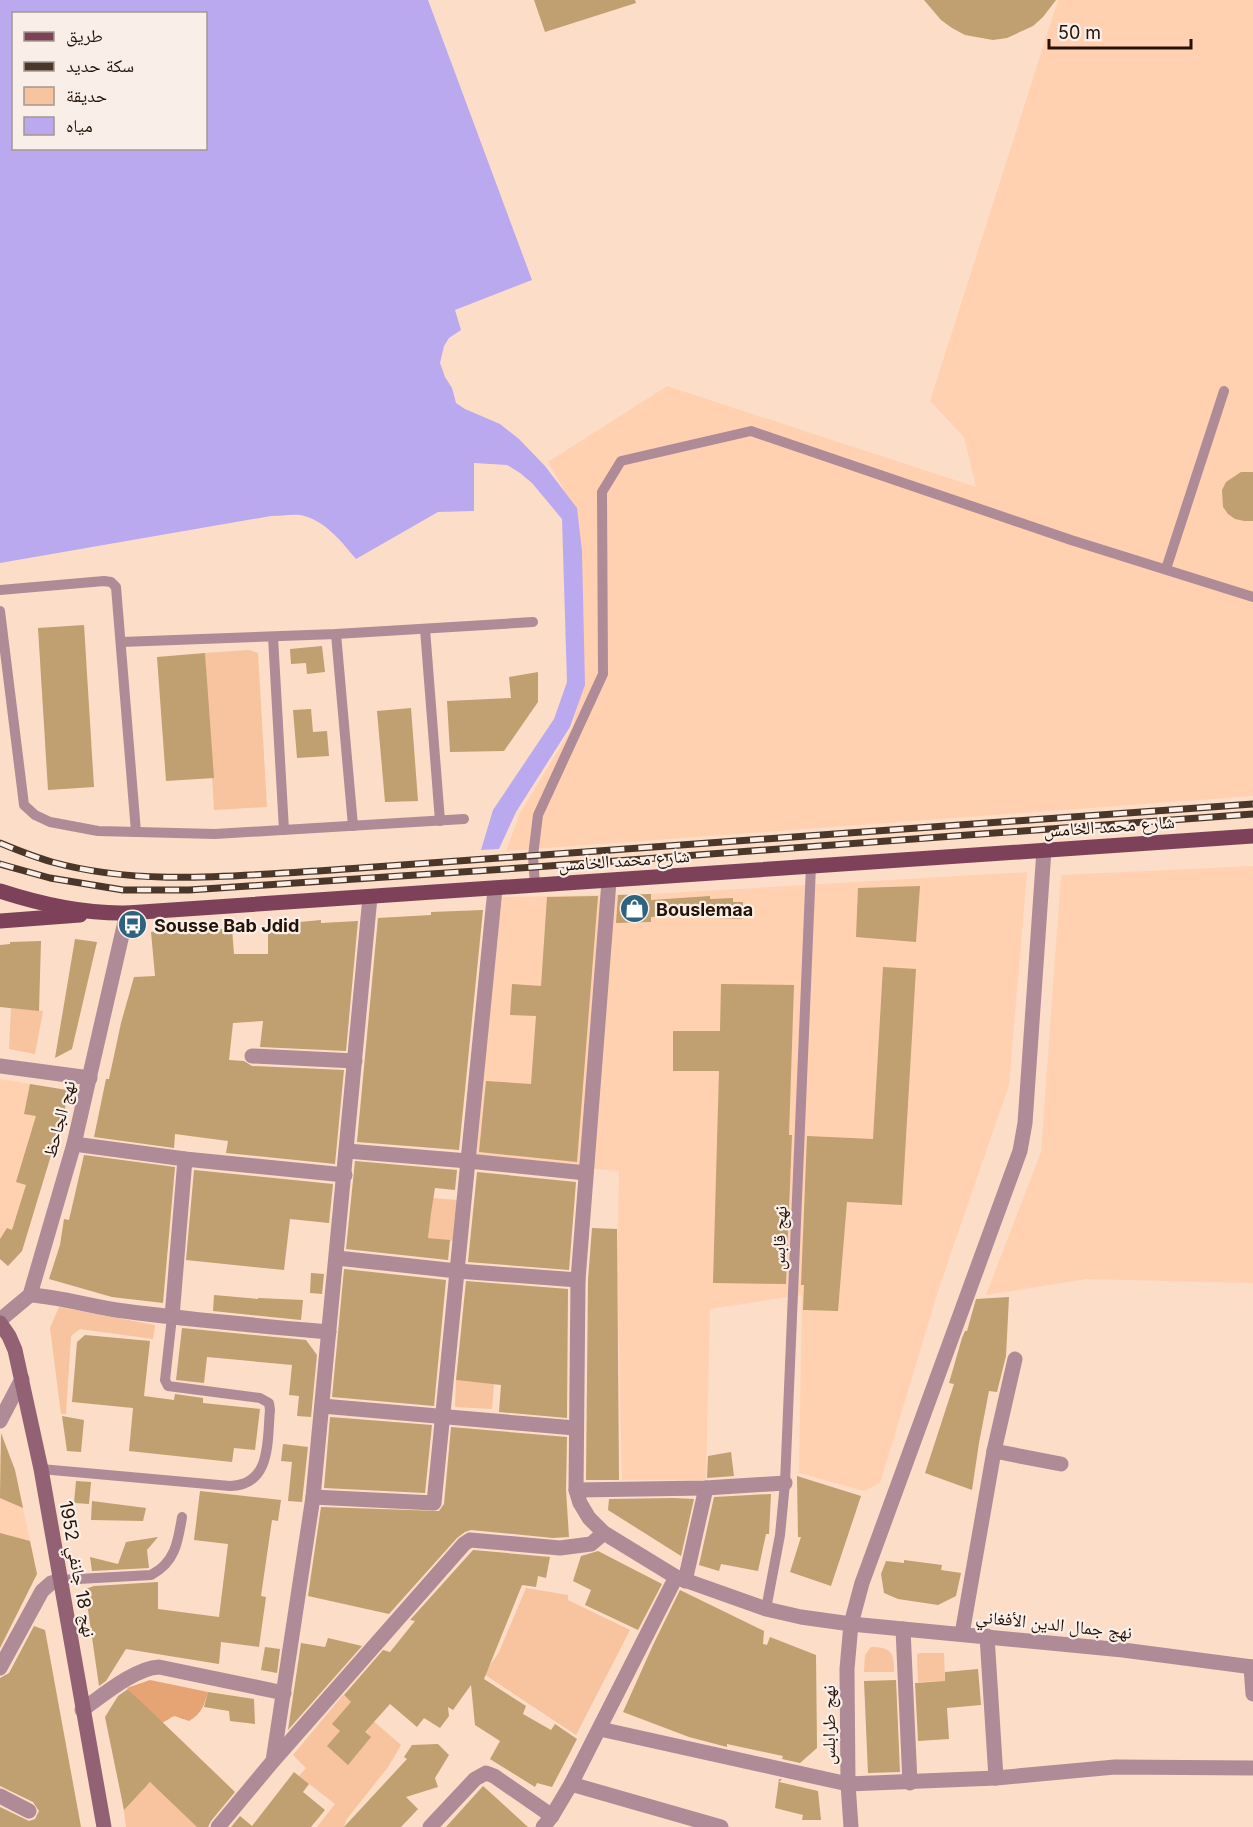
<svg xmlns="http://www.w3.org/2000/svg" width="1253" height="1827" font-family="Inter,'Noto Naskh Arabic',sans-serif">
  <rect width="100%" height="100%" fill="#fcddc8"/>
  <g fill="#ffd1b1">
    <path d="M 1058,0 L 1253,0 L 1253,796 L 506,851 L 520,813 L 572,728 L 583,684 L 575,509 L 548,462 L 667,386 L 976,487 L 964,437 L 930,401 Z"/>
    <path d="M 1253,866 L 1253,1283 L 1087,1279 L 986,1295 L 1041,1152 L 1061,875 Z"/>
    <path d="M 1027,872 L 1009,1085 L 940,1285 L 880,1483 L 864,1491 L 799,1473 L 802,1295 L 710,1309 L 706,1480 L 622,1480 L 617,1267 L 619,1171 L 473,1158 L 502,897 L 651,894 Z"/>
    <path d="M 0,1079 L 67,1090 L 65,1109 L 27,1235 L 22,1251 L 8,1266 L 0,1259 Z"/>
    <path d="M 0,1455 L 10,1458 L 15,1470 L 37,1574 L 0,1645 Z"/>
  </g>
  <g fill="#f8c39f">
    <path d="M 249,650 L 258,653 L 267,807 L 214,810 L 205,653 Z"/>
    <path d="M 11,1008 L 43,1011 L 35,1054 L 9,1049 Z"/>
    <path d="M 432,1198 L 458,1200 L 454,1241 L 428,1238 Z"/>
    <path d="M 59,1307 L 155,1325 L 153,1339 L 80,1329 L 71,1336 L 66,1414 L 61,1414 L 50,1328 Z"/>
    <path d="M 456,1380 L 494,1384 L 492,1409 L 455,1407 Z"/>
    <path d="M 526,1588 L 568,1595 L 568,1600 L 630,1630 L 576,1735 L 484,1674 L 499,1652 Z"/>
    <path d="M 871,1647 C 892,1647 894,1653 894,1672 L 864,1672 L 865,1655 Z"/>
    <path d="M 921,1653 L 944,1653 L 945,1681 L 918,1682 L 917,1654 Z"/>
    <path d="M 343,1695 L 401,1745 L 388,1767 L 346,1820 L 344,1827 L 317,1827 L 335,1804 L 299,1776 L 306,1768 L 293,1755 Z"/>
    <path d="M 151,1782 L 197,1827 L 126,1827 L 123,1803 Z"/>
  </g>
  <path fill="#e6a474" d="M 150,1680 L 208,1692 C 204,1706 201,1714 189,1721 C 169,1715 179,1714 162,1723 L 127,1688 Z"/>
  <path fill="#bba9f0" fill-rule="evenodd" d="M 0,0 L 428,0 L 532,280 L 455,310 L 461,330 L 449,338 L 444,346 L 440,363 L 445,377 L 452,388 L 456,403 L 465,409 L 500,424 L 519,439 L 545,466 L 577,508 L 582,551 L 585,685 L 570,727 L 516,812 L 499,849 L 481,850 L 493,810 L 554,719 L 567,682 L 562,519 L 532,483 L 520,473 L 507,465 L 474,463 L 474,511 L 438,512 L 356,559 C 341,541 325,520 300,515 C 291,514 281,516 271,516 L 0,563 ZM 14,14 L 206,14 L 206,148 L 14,148 Z"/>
  <g fill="#c09f70">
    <path d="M 534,0 L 635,0 L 636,3 L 545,32 Z"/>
    <path d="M 924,0 L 1056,0 L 1043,17 L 1033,26 L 1007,38 L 993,40 L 965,35 L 952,28 L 941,20 Z"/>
    <path d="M 1241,472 L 1253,472 L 1253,521 L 1244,521 L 1235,519 L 1228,514 L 1223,507 L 1222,490 L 1226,482 Z"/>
    <path d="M 84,625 L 94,787 L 48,790 L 38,628 Z"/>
    <path d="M 322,646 L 325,672 L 307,674 L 306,663 L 291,664 L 290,649 Z"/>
    <path d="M 205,653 L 214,778 L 166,781 L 157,657 Z"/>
    <path d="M 538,672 L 538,702 L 504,751 L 450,752 L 447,701 L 511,698 L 509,677 Z"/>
    <path d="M 411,708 L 418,801 L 385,802 L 377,711 Z"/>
    <path d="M 311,709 L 313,732 L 327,731 L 329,756 L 297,758 L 293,710 Z"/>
    <path d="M 920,886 L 916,942 L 856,937 L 858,888 Z"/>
    <path d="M 651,894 L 651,900 L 710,896 L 710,899 L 733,898 L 733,902 L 743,902 L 742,919 L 717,918 L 716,913 L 651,917 L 651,922 L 616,923 L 618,895 Z"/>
    <path d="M 598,896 L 577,1162 L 479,1152 L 486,1081 L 531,1084 L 536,1016 L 510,1015 L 512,984 L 541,986 L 547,897 Z"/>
    <path d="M 483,910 L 459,1150 L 357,1142 L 378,918 L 431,915 L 431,912 Z"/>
    <path d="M 321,920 L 321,923 L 358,921 L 346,1051 L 260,1047 L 263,1021 L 233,1023 L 229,1060 L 244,1061 L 252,1066 L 344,1070 L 335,1164 L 226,1153 L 228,1141 L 175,1134 L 174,1148 L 94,1137 L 106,1079 L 109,1079 L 121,1023 L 134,977 L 155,976 L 151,932 L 168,930 L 169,933 L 232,928 L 234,954 L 268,954 L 268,925 Z"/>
    <path d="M 75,939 L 97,942 L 72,1049 L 55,1058 Z"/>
    <path d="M 41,941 L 39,1011 L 0,1007 L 0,945 L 10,944 L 10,942 Z"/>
    <path d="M 883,967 L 916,969 L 902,1205 L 847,1202 L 838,1311 L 803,1310 L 804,1285 L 801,1285 L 807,1136 L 873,1139 Z"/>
    <path d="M 721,984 L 794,985 L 789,1135 L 792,1135 L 786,1284 L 713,1283 L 719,1071 L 673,1071 L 673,1031 L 720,1031 Z"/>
    <path d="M 30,1084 L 67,1090 L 65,1109 L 22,1251 L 8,1266 L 0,1259 L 0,1239 L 7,1228 L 12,1230 L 26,1185 L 16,1182 L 36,1116 L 24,1114 Z"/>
    <path d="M 84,1155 L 175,1167 L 163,1303 L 112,1297 L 49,1279 L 60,1245 L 64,1219 L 69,1220 Z"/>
    <path d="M 355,1161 L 457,1170 L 455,1190 L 435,1188 L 431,1213 L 428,1238 L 450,1240 L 448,1260 L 346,1249 Z"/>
    <path d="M 194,1170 L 333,1184 L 329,1223 L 290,1219 L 284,1270 L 186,1260 Z"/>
    <path d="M 477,1172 L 576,1182 L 569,1270 L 468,1262 Z"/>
    <path d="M 592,1228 L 617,1229 L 619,1480 L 586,1480 L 588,1280 Z"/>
    <path d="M 344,1269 L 446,1280 L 434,1406 L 332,1397 Z"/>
    <path d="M 311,1273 L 324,1274 L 322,1294 L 310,1293 Z"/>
    <path d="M 466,1281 L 568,1289 L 567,1418 L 499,1412 L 501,1385 L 456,1380 Z"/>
    <path d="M 214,1295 L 258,1299 L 258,1298 L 303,1300 L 301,1320 L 213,1311 Z"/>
    <path d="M 1009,1297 L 1006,1356 L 997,1392 L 989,1391 L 979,1443 L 972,1490 L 925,1473 L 954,1384 L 949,1383 L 962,1338 L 965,1331 L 967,1331 L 976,1299 Z"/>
    <path d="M 182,1328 L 306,1340 L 317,1355 L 311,1417 L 297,1416 L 299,1396 L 289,1395 L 292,1365 L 207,1357 L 204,1383 L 176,1380 Z"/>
    <path d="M 85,1335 L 150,1341 L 144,1396 L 174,1400 L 175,1394 L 203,1398 L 203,1403 L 260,1409 L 255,1450 L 234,1448 L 232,1462 L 129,1451 L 133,1408 L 72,1402 L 77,1342 Z"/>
    <path d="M 62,1416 L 84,1420 L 81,1452 L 67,1451 Z"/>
    <path d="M 330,1417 L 432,1425 L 425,1493 L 324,1488 Z"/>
    <path d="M 451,1427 L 567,1437 L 566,1490 L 569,1537 L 553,1538 L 471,1530 L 465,1532 L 457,1538 L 389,1614 L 308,1596 L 321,1507 L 439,1511 L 444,1504 Z"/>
    <path d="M 1,1433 L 15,1470 L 23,1508 L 0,1498 Z"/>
    <path d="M 283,1444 L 308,1447 L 302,1502 L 288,1501 L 292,1462 L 281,1461 Z"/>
    <path d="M 731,1452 L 734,1476 L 707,1478 L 708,1456 Z"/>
    <path d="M 797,1476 L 861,1496 L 831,1586 L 790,1572 L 801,1537 L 798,1537 Z"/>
    <path d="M 76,1481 L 91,1482 L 89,1504 L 74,1503 Z"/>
    <path d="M 200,1491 L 281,1500 L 278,1521 L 272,1520 L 261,1596 L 266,1597 L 259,1647 L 221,1642 L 219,1664 L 126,1649 L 106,1681 L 99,1686 L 85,1589 L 94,1586 L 158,1582 L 158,1609 L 219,1617 L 228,1544 L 194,1540 Z"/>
    <path d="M 771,1494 L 769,1534 L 766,1534 L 758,1571 L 721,1564 L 719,1571 L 699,1565 L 714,1497 Z"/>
    <path d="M 673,1498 L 694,1499 L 681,1556 L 608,1510 L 609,1499 Z"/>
    <path d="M 92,1501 L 146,1508 L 143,1521 L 91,1520 Z"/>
    <path d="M 0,1533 L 30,1541 L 37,1574 L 0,1648 Z"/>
    <path d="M 158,1537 L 147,1550 L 149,1568 L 92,1571 L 90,1557 L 118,1564 L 126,1542 Z"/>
    <path d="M 473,1550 L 550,1557 L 546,1578 L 538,1576 L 536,1587 L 522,1585 L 484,1679 L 526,1706 L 523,1714 L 551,1730 L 555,1724 L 577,1739 L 552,1787 L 537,1783 L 535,1787 L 490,1759 L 500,1741 L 475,1725 L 471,1685 L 453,1710 L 448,1707 L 449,1716 L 440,1728 L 424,1718 L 417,1727 L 390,1704 L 365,1732 L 371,1737 L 348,1765 L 327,1746 L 340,1731 L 332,1724 L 351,1702 L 344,1695 L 383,1650 L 390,1652 L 415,1621 L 410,1620 Z"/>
    <path d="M 598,1551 L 662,1584 L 638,1630 L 585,1605 L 591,1590 L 573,1581 L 581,1556 Z"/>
    <path d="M 904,1560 L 942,1565 L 941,1570 L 961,1573 L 956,1596 L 938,1605 L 898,1599 L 884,1593 L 881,1574 L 886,1561 L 904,1563 Z"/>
    <path d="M 680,1590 L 764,1631 L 763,1644 L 767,1645 L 770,1637 L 816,1655 L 817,1748 L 800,1763 L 782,1759 L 783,1756 L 727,1744 L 727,1747 L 689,1737 L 623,1712 L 653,1645 Z"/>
    <path d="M 34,1626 L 45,1630 L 81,1827 L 0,1827 L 0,1807 L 29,1821 L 35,1819 L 39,1811 L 33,1802 L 0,1786 L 0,1678 L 9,1673 Z"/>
    <path d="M 328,1638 L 362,1646 L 288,1730 L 301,1643 L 325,1647 Z"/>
    <path d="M 265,1647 L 280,1649 L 277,1673 L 261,1670 Z"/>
    <path d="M 978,1669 L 981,1705 L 947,1708 L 949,1739 L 918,1741 L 915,1683 L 945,1681 L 945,1672 Z"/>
    <path d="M 896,1680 L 900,1772 L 868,1773 L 864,1681 Z"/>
    <path d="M 128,1689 L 235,1792 L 211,1821 L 208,1827 L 197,1827 L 150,1782 L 124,1810 L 105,1717 L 118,1696 Z"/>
    <path d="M 208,1692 L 254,1699 L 255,1724 L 230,1721 L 229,1711 L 204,1707 Z"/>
    <path d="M 438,1744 L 449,1755 L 435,1778 L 438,1787 L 406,1797 L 418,1809 L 401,1827 L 344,1827 L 407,1759 L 404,1757 L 412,1745 Z"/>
    <path d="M 294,1772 L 309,1784 L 303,1792 L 325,1810 L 311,1827 L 231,1827 L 240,1816 L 252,1826 Z"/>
    <path d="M 779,1779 L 782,1779 L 779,1782 L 818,1791 L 821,1820 L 802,1820 L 803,1815 L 775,1808 Z"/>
    <path d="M 483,1786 L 528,1827 L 446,1827 Z"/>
  </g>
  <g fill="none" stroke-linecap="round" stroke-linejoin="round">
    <g stroke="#ae8b97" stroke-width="10">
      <path d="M 1166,569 L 1224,391"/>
      <path d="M 0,590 L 104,581 L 111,582 L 116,587 L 136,832"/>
      <path d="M 0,611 L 24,805 L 35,815 L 50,822 L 98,831 L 215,834 L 464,819"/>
      <path d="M 425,629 L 440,821"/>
      <path d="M 336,634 L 353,826"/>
      <path d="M 273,637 L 284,830"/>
      <path d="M 121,642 L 336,634 L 533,622"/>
      <path d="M 535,886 L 533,856 L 538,815 L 603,674 L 602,492 L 621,461 L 751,431 L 1071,540 L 1253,597"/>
      <path d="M 41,1469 L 230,1486 C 272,1485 267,1440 270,1410 L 269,1403 L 260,1398 L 168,1386 L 165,1380 L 172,1317"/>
      <path d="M 60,1580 L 151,1575 C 175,1563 178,1542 182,1517"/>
      <path d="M 766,1609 L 780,1535 L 785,1483 L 811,866"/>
    </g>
    <path stroke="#ae8b97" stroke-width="15" d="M 0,1421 L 22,1379"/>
    <g stroke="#ae8b97" stroke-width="15">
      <path d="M 609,881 L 578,1280 L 576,1490 L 580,1503 L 589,1518 L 604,1533 L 676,1577 L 766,1609 L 801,1617 L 851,1624 L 1123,1650 L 1253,1667"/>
      <path d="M 252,1056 L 355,1061"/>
      <path d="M 0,1066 L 90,1078"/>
      <path d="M 74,1144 L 185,1159 L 345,1175"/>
      <path d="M 347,1151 L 468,1161 L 586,1173"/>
      <path d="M 337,1258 L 457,1271 L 578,1280"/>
      <path d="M 30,1295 C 62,1297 92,1307 124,1311 C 192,1320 260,1326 329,1332"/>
      <path d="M 172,1317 L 185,1159"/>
      <path d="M 0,1320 L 30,1295 L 74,1144 L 127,913"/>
      <path d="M 322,1406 L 575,1428"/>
      <path d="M 994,1451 L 1061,1464"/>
      <path d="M 576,1490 L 706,1488 L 785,1483"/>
      <path d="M 313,1497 L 434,1503 L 495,889"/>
      <path d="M 685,1581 L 706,1488"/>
      <path d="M 903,1629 L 910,1783"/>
      <path d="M 962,1634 L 994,1451 L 1015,1359"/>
      <path d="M 987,1636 L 996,1778"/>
      <path d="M 1251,1667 L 1253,1694"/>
      <path d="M 0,1668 L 42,1591 L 51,1583 L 60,1580"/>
      <path d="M 82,1710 C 102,1696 135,1668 159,1667 L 284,1693"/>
      <path d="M 600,1729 L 848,1784 L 996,1778 L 1115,1767 L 1253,1768"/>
      <path d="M 273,1761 L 313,1497 L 370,897"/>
      <path d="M 571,1784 L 721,1827"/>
      <path d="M 0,1796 L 29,1811"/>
      <path d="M 218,1827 L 273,1761 L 464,1544 L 470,1540 L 560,1548 L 591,1544 L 604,1533"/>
      <path d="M 430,1827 L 475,1779 L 486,1773 L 494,1776 L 552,1816"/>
      <path d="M 543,1827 L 552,1816 L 571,1784 L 676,1577"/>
      <path d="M 851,1827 L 848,1784 L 847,1669 L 851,1624 L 862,1583 L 1020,1151 L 1025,1123 L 1044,850"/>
    </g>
    <path stroke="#926173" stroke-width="15" d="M 0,1323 L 9,1336 L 15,1350 L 41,1469 L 104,1827"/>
    <g stroke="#7d4259" stroke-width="15">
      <path d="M 0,891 C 40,904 85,914 127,913 L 1253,836"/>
      <path d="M 0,921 L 80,915"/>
    </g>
    <defs>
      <g id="rail">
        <path d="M 0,843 C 17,850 34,857 52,862 C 139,886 229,876 318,871 L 1253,804"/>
        <path d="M 0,864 L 50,878 L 123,890 L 189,890 L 535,867 L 1253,814"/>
      </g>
    </defs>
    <use href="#rail" stroke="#4b3729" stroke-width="7"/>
    <use href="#rail" stroke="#f9efe8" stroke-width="4.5" stroke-dasharray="14" stroke-linecap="butt"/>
  </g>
  <defs>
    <symbol id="shop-disc" viewBox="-11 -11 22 22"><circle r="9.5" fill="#2f627f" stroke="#f9efe8"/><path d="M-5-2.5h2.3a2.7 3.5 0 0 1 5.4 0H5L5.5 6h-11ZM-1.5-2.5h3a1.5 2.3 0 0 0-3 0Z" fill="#fff"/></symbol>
    <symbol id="bus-disc" viewBox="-11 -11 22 22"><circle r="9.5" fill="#2f627f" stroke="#f9efe8"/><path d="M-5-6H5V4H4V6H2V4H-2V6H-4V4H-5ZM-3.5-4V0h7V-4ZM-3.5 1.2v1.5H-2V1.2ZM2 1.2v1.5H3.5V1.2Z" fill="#fff"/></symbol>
  </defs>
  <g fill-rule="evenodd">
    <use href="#shop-disc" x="618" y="892" width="33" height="33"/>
    <use href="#bus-disc" x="116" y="908" width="33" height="33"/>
  </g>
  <g text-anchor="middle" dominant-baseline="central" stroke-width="4.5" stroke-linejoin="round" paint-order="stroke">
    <g font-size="18" fill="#241206" stroke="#f9efe8">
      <text transform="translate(1109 826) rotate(-4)">شارع محمد الخامس</text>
      <text transform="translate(624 860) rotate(-4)">شارع محمد الخامس</text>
      <text transform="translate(59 1119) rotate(-75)">نهج الجاحظ</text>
      <text transform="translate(779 1238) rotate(-88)">نهج قابس</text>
      <text transform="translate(78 1569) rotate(80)">نهج 18 جانفي 1952</text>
      <text transform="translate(1054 1624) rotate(6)">نهج جمال الدين الأفغاني</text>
      <text transform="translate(828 1725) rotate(-90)">نهج طرابلس</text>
    </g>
    <g font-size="18" font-weight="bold" fill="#241206" stroke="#f9efe8" text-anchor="start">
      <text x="656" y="909">Bouslemaa</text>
      <text x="154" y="925">Sousse Bab Jdid</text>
    </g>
  </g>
  <rect x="12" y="12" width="195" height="138" fill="#f9efe8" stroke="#a4978e" stroke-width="1.5"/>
  <rect x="24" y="32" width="30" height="9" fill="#7d4259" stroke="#a4978e" stroke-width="1.5"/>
  <text x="66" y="42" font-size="18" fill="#241206">طريق</text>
  <rect x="24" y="62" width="30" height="9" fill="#4b3729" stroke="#a4978e" stroke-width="1.5"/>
  <text x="66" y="72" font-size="18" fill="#241206">سكة حديد</text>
  <rect x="24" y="87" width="30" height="18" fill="#f8c39f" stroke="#a4978e" stroke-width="1.5"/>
  <text x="66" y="102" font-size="18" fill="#241206">حديقة</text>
  <rect x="24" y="117" width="30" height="18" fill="#bba9f0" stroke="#a4978e" stroke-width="1.5"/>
  <text x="66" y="132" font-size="18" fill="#241206">مياه</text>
  <path d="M1049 39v9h142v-9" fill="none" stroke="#241206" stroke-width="3"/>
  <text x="1058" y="39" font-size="18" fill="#241206" stroke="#f9efe8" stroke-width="4.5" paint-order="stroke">50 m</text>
</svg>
